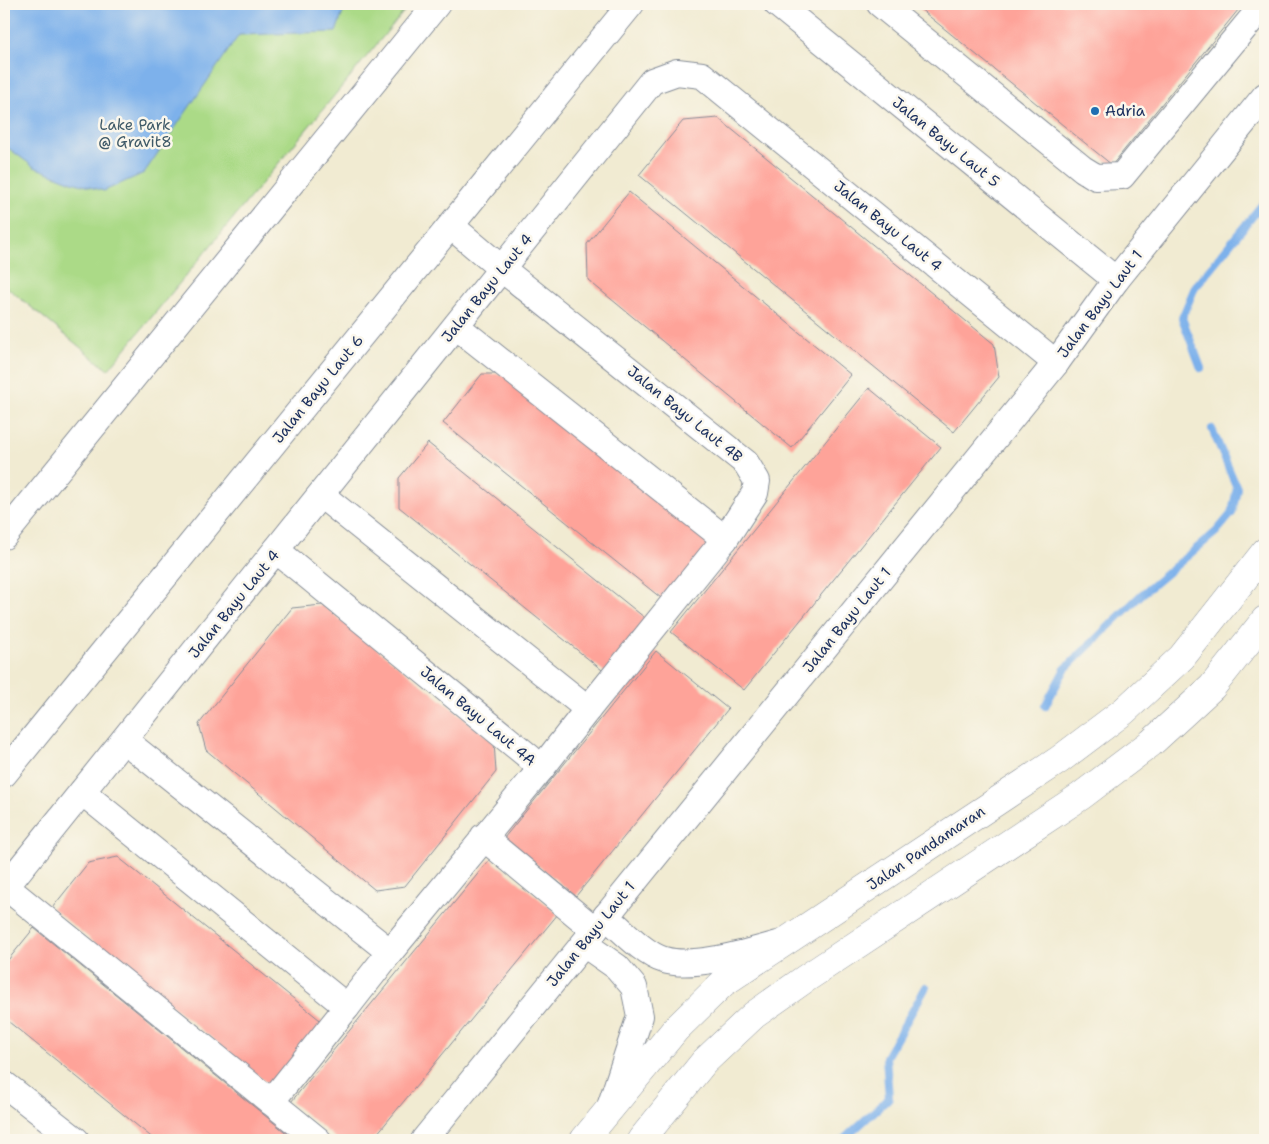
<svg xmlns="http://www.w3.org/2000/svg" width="1269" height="1144" font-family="'Shantell Sans',sans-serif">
  <rect width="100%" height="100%" fill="#fbf7ec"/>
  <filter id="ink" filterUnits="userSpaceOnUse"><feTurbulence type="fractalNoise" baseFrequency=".02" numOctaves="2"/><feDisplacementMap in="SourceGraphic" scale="10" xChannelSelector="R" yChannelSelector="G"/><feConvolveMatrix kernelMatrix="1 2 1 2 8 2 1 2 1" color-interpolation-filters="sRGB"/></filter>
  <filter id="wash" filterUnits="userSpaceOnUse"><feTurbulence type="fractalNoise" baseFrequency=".0096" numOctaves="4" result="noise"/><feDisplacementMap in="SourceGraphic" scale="20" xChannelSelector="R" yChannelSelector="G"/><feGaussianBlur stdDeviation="1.12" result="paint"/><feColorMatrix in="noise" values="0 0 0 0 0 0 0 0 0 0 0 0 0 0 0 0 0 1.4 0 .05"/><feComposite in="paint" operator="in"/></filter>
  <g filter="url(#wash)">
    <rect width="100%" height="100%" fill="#f1ebd2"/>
    <path fill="#abda87" stroke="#638472" d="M 4,4 L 410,4 L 108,370 L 4,285 Z"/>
    <path fill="#7db1eb" stroke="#4c70a4" d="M 4,4 L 346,4 L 336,32 L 239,35 L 144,173 L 104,191 L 72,182 L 34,167 L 4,145 Z"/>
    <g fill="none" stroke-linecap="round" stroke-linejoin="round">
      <g stroke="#7db1eb" stroke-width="8">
        <path d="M 1201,368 L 1182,318 L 1195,287 L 1265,201"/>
        <path d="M 1045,706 L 1065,669 L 1141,595 L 1216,532 L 1232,513 L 1237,488 L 1212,429"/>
        <path d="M 843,1140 L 889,1098 L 886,1057 L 926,987"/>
      </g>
    </g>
    <g id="blocks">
      <g fill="#fea399">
        <path d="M 914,4 L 1243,4 L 1112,165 Z"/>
        <path d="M 718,118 L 994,344 L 999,377 L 954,432 L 639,175 L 683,121 Z"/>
        <path d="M 629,192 L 851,375 L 792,448 L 588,280 L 587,244 Z"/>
        <path d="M 482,374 L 504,374 L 714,542 L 666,602 L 443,423 Z"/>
        <path d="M 869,388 L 941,447 L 744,690 L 671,632 Z"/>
        <path d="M 428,443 L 650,622 L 607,674 L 399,507 L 399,478 Z"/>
        <path d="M 322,605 L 494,742 L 496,772 L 405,886 L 375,890 L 206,750 L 199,724 L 292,608 Z"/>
        <path d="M 656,651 L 728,709 L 576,896 L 504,838 Z"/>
        <path d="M 118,857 L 325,1024 L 273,1088 L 52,908 L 88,863 Z"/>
        <path d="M 490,859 L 558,914 L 372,1140 L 338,1140 L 291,1102 Z"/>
        <path d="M 34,928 L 295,1140 L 155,1140 L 4,1018 L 4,965 Z"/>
      </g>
    </g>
  </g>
  <g filter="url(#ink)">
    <use href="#blocks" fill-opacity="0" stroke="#868d98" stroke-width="1"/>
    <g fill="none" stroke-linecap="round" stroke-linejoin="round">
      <defs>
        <g id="minor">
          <path d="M 777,4 L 1116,280"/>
          <path d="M 880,4 L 1083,169 L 1096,177 L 1122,176 L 1264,4"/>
          <path d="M 456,326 L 725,539"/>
          <path d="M 321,495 L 588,709"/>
          <path d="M 4,536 L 437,4"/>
          <path d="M 276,550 L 528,756 L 541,769"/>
          <path d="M 124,740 L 390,952"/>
          <path d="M 4,774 L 631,4"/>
          <path d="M 82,792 L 347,1007 L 390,952 L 541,769 L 588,709 L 725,539 L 755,493 L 757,481 L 746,463 L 502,269 L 451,226"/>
          <path d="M 483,837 L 595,930"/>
          <path d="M 6,887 L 318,1140"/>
          <path d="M 4,889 L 652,81 L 677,72 L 702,75 L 1056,363"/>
          <path d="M 606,916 C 621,929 645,955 664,960 C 694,969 748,952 778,944"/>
          <path d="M 584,944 L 617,967 L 634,987 L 640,1016 L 610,1107"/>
          <path d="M 4,1084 L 76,1140"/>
          <path d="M 271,1102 L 347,1007"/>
          <path d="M 424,1140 L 1056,363 L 1116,280 L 1265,96"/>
        </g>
        <g id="major">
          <path d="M 584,1140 L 675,1030 L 723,983 L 1059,760 L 1124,711 L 1182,657 L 1265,552"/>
          <path d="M 641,1140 L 704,1062 L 754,1015 L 805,979 L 1081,796 L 1151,743 L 1212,687 L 1265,620"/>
        </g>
      </defs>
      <use href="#minor" stroke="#868d98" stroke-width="28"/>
      <use href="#major" stroke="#868d98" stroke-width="29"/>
      <use href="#minor" stroke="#fff" stroke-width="26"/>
      <use href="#major" stroke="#fff" stroke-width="28"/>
    </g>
  </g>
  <circle fill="#1f6fb2" stroke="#fbf7ec" stroke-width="2" cx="1095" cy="111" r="5"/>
  <g text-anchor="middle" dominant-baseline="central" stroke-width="5" stroke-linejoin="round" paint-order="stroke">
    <g font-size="15" fill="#1b2f5e" stroke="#fbf7ec" text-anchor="start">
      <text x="1105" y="111">Adria</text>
    </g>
    <g font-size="15" fill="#3f5a68" stroke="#fbf7ec">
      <text x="135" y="125">Lake Park<tspan x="135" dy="17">@ Gravit8</tspan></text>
    </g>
    <g font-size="15" fill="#1b2f5e" stroke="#fbf7ec">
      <text transform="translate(946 142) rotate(39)">Jalan Bayu Laut 5</text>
      <text transform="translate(888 226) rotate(39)">Jalan Bayu Laut 4</text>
      <text transform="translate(487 288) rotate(-51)">Jalan Bayu Laut 4</text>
      <text transform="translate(1100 304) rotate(-53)">Jalan Bayu Laut 1</text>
      <text transform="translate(318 389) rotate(-51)">Jalan Bayu Laut 6</text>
      <text transform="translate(685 414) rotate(39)">Jalan Bayu Laut 4B</text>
      <text transform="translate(234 604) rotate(-51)">Jalan Bayu Laut 4</text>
      <text transform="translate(847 620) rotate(-51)">Jalan Bayu Laut 1</text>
      <text transform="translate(478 716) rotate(40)">Jalan Bayu Laut 4A</text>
      <text transform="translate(926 848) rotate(-34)">Jalan Pandamaran</text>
      <text transform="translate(591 934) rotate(-51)">Jalan Bayu Laut 1</text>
    </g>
  </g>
  <rect width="1269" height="1144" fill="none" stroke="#fbf7ec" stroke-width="20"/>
</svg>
